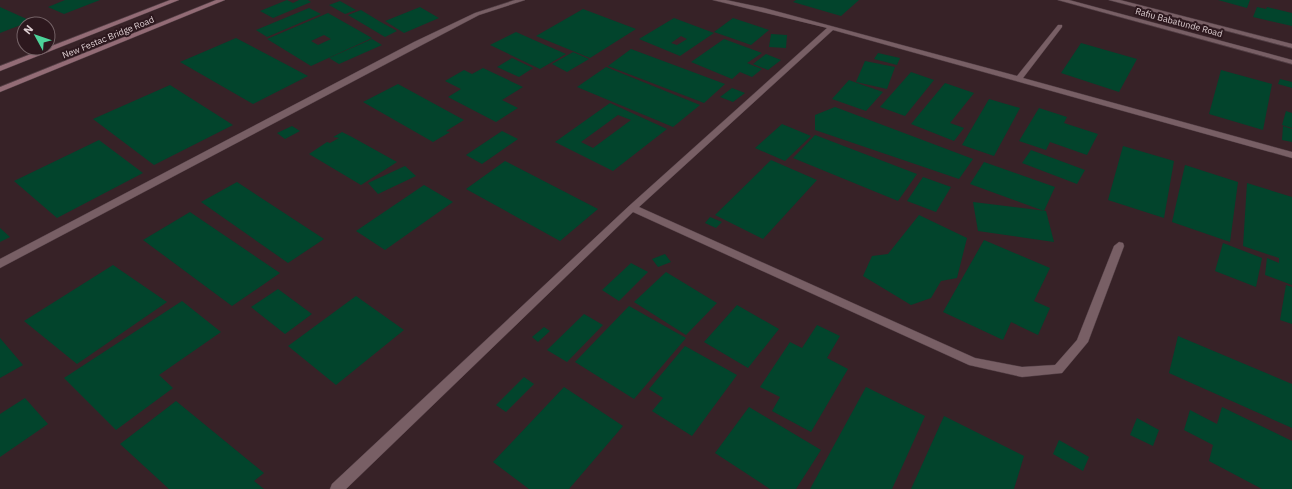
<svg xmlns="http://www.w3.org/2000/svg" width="1292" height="489" font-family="'IBM Plex Sans',sans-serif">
  <rect width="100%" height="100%" fill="#372227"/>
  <g fill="#02442c" fill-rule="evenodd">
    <path d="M 65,0 L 100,0 L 64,14 L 48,7 Z"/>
    <path d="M 287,0 L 293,3 L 299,0 L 308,0 L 311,2 L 273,18 L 260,11 Z"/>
    <path d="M 796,0 L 859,0 L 841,16 L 793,2 Z"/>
    <path d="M 1218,0 L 1250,0 L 1247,8 Z"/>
    <path d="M 340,1 L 356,10 L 345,14 L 329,5 Z"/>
    <path d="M 0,7 L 31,21 L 0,33 Z"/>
    <path d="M 420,7 L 439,18 L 404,33 L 385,21 Z"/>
    <path d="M 1257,7 L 1266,9 L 1267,7 L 1292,13 L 1292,26 L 1253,17 Z"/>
    <path d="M 309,8 L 321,14 L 267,37 L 256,30 Z"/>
    <path d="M 583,9 L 636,29 L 590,58 L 536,36 Z"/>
    <path d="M 361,10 L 379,21 L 397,31 L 385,37 L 348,15 Z"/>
    <path d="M 328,13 L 372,38 L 311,66 L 267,39 ZM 324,35 L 331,39 L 318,45 L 311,41 Z"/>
    <path d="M 674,18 L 714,33 L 680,56 L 639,39 ZM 681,36 L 687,39 L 677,45 L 671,43 Z"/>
    <path d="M 733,18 L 769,30 L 751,45 L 714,32 Z"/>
    <path d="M 516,32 L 543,44 L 566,54 L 540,69 L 490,45 Z"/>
    <path d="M 771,34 L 787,35 L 786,48 L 769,47 Z"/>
    <path d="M 236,38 L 308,76 L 253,104 L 180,62 Z"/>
    <path d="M 372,39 L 382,45 L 339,64 L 329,58 Z"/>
    <path d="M 724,39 L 762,53 L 747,63 L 762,69 L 752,77 L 740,72 L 732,79 L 691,62 Z"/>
    <path d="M 1081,43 L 1137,59 L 1119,92 L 1061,73 Z"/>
    <path d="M 631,49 L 725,84 L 704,103 L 608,66 Z"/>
    <path d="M 573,52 L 589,59 L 567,72 L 552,64 Z"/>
    <path d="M 878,53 L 900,58 L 897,65 L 874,59 Z"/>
    <path d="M 766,54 L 781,60 L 768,70 L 753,64 Z"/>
    <path d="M 512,58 L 533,68 L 519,77 L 497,67 Z"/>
    <path d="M 865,61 L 895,67 L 887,89 L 856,82 Z"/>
    <path d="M 606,67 L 700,105 L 673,127 L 577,87 Z"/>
    <path d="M 483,68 L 523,87 L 502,100 L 518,108 L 496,122 L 448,97 L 461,89 L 445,81 L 464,70 L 472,74 Z"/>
    <path d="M 1221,70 L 1272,84 L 1263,130 L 1209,114 Z"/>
    <path d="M 911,72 L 934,80 L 905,116 L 880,107 Z"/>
    <path d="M 1280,79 L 1292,82 L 1292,88 L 1278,84 Z"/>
    <path d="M 849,80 L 857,83 L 883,92 L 866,111 L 832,99 Z"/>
    <path d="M 945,83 L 974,93 L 950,123 L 964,128 L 954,141 L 911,124 Z"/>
    <path d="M 398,84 L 464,120 L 446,131 L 450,132 L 433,142 L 363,102 Z"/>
    <path d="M 170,85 L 233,125 L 154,165 L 93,119 Z"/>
    <path d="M 732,88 L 745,93 L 733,102 L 720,97 Z"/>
    <path d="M 989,99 L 1020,108 L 994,156 L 962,145 Z"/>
    <path d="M 610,103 L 667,129 L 613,171 L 555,142 ZM 618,115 L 631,120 L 593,148 L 581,142 Z"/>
    <path d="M 835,107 L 973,159 L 959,179 L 815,130 L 815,115 Z"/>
    <path d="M 1039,108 L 1067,117 L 1064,123 L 1098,134 L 1087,155 L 1050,142 L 1046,150 L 1019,141 Z"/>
    <path d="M 1286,111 L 1292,113 L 1292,128 L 1282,125 Z"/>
    <path d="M 782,124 L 811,136 L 785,161 L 755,148 Z"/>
    <path d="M 292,126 L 300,131 L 285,139 L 277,133 Z"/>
    <path d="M 1283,126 L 1292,129 L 1292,142 L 1282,140 Z"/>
    <path d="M 502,131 L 518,139 L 482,164 L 466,155 Z"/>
    <path d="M 342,132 L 352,137 L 397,162 L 361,185 L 309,154 L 327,142 L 330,143 L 339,138 L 333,137 Z"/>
    <path d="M 815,135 L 917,174 L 898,201 L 793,158 Z"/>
    <path d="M 99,140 L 143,173 L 57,218 L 14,181 Z"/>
    <path d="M 1123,146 L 1174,161 L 1164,218 L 1108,200 Z"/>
    <path d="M 1031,150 L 1085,170 L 1077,184 L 1022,163 Z"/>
    <path d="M 771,160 L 817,180 L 763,239 L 715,215 Z"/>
    <path d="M 505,161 L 598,209 L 560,241 L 466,189 Z"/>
    <path d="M 984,162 L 1055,187 L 1044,211 L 970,184 Z"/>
    <path d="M 1185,165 L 1238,182 L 1230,242 L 1172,222 Z"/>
    <path d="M 405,166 L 416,176 L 378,194 L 368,183 Z"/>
    <path d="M 923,177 L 951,187 L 936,212 L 907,201 Z"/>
    <path d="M 237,182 L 324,239 L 288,263 L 201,202 Z"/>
    <path d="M 1247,183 L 1292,197 L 1292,285 L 1265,275 L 1267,258 L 1279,263 L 1279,258 L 1243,246 Z"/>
    <path d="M 424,185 L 453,202 L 385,250 L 356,231 Z"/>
    <path d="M 973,202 L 1046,211 L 1054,242 L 978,231 Z"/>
    <path d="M 190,212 L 280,273 L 232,306 L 143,240 Z"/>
    <path d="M 919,215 L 967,238 L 957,278 L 941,281 L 931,298 L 911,305 L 863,276 L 872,256 L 888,254 Z"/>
    <path d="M 710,217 L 722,222 L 716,228 L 705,223 Z"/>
    <path d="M 0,228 L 10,237 L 0,242 Z"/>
    <path d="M 984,240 L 1050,268 L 1034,301 L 1050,308 L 1038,335 L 1011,322 L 1003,340 L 943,312 Z"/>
    <path d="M 1223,243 L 1262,258 L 1256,287 L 1215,271 Z"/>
    <path d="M 665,254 L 671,262 L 658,267 L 652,259 Z"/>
    <path d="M 631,263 L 648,272 L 619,301 L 602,290 Z"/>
    <path d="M 113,265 L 167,302 L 77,364 L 24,321 Z"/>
    <path d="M 666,272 L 717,303 L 686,335 L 634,302 Z"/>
    <path d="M 1286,285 L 1292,287 L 1292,324 L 1280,320 Z"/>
    <path d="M 278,289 L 312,314 L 285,334 L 251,307 Z"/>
    <path d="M 356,296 L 404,330 L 336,385 L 288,346 Z"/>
    <path d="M 182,301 L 221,332 L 159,375 L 173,388 L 116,430 L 64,378 Z"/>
    <path d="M 737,305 L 779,329 L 748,368 L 704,342 Z"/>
    <path d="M 629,306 L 686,338 L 634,399 L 575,362 Z"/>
    <path d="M 584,314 L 603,325 L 567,362 L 547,350 Z"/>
    <path d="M 817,325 L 840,336 L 827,358 L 848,369 L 811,432 L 772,411 L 780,397 L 760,387 L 790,342 L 802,348 Z"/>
    <path d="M 544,327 L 550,331 L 538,342 L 532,337 Z"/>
    <path d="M 1178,336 L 1292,384 L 1292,428 L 1169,373 Z"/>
    <path d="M 0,338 L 23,365 L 0,378 Z"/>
    <path d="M 685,346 L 737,375 L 692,436 L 652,411 L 663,398 L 649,389 Z"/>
    <path d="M 524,377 L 534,384 L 506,412 L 496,405 Z"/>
    <path d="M 564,387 L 623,426 L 569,489 L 529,489 L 493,462 Z"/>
    <path d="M 866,387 L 925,416 L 892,489 L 810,489 Z"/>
    <path d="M 25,398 L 48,424 L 0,457 L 0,414 Z"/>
    <path d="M 176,401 L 264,473 L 254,481 L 264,489 L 169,489 L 120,444 Z"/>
    <path d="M 749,407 L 821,450 L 796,489 L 770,489 L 715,453 Z"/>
    <path d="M 1222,407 L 1292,441 L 1292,489 L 1262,489 L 1209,461 L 1213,445 L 1184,430 L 1190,410 L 1217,424 Z"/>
    <path d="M 944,416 L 1024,456 L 1014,489 L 911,489 Z"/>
    <path d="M 1137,418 L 1159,430 L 1153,446 L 1130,435 Z"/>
    <path d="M 1059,440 L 1089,457 L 1083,471 L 1053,454 Z"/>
  </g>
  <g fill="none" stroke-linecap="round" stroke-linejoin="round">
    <defs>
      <g id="minor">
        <path d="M 515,0 L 525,0 L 479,15 L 420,46 L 0,268 L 0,259 L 414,42 L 475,13 Z"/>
        <path d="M 713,0 L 726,0 L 764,8 L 1017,76 L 1058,25 L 1062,25 L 1062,27 L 1023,78 L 1292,152 L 1292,158 L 833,30 L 639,207 L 975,358 L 1022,367 L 1055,365 L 1077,340 L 1114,246 L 1119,242 L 1123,243 L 1124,246 L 1088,342 L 1062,373 L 1022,377 L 969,365 L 633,212 L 346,489 L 330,489 L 332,484 L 629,206 L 827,28 Z"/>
      </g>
      <g id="tertiary">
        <path d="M 1058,0 L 1069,0 L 1292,60 L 1292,64 Z"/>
        <path d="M 1109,0 L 1120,0 L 1292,44 L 1292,48 Z"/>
      </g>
      <g id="secondary">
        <path d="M 170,0 L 179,0 L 0,71 L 0,66 Z"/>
        <path d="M 216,0 L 225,0 L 0,92 L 0,87 Z"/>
      </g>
    </defs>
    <use href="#minor" stroke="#503d43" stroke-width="1"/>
    <use href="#tertiary" stroke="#503d43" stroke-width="1"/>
    <use href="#secondary" stroke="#503d43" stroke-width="1"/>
    <use href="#minor" fill="#785f65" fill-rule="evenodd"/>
    <use href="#tertiary" fill="#785f65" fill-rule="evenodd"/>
    <use href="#secondary" fill="#936c76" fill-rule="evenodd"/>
  </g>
  <g text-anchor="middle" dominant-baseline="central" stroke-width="4" stroke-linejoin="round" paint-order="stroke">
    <g font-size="9" fill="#dfd0d3" stroke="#2d181e">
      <text transform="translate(1179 22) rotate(15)">Rafiu Babatunde Road</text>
      <text transform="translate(108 37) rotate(-22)">New Festac Bridge Road</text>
    </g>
  </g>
  <g transform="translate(36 36) rotate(310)"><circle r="19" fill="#2d181e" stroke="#746266"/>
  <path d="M0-3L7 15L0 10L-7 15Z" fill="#4dd39a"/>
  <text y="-6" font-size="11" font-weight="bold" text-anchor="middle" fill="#dfd0d3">N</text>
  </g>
</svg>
